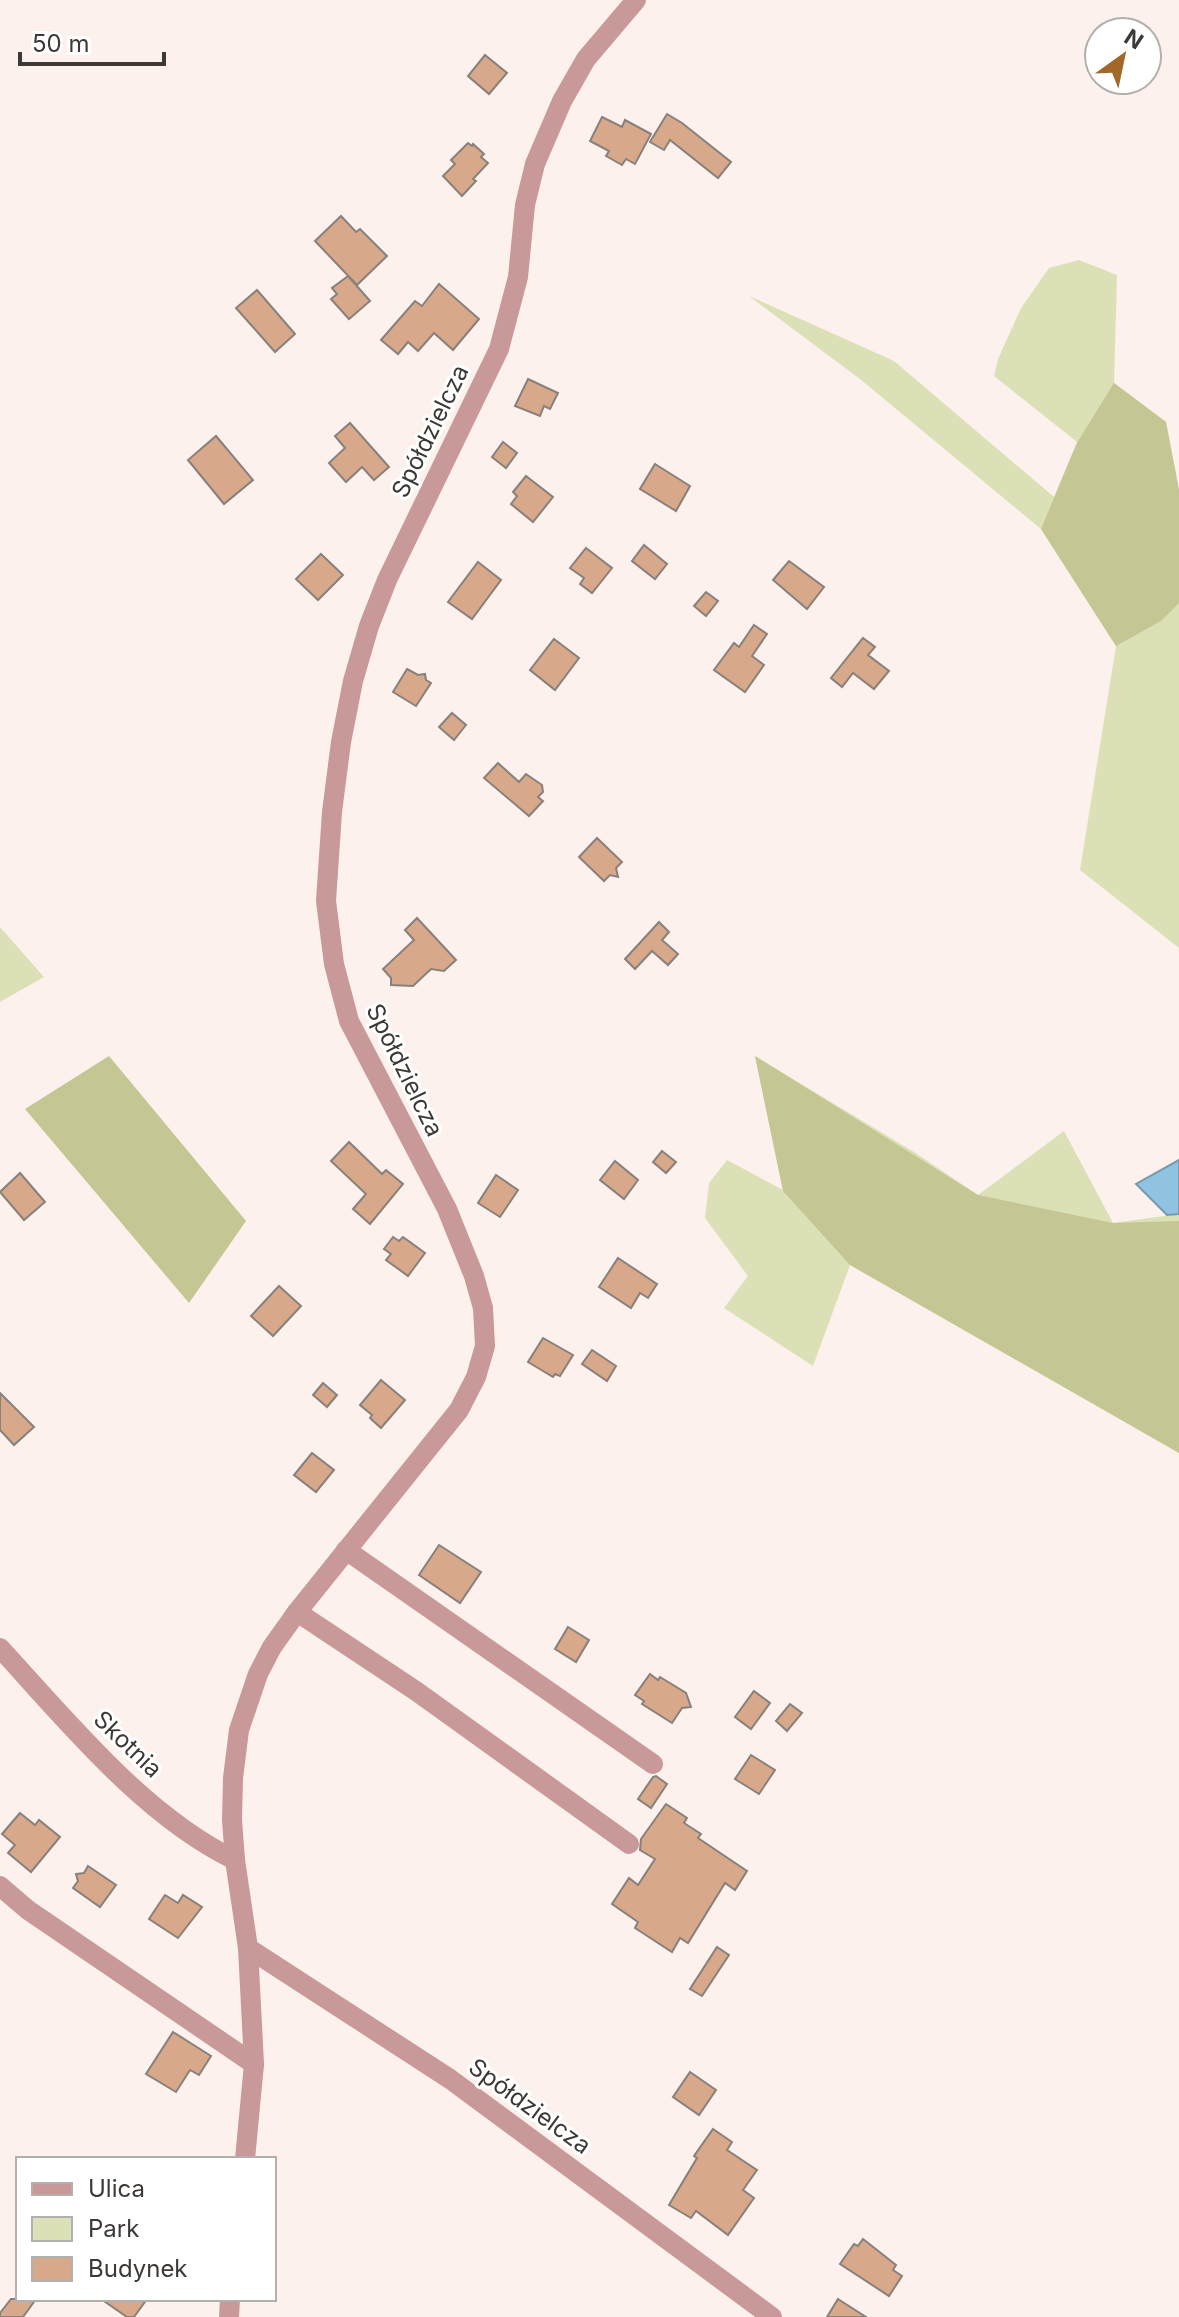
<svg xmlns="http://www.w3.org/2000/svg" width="1179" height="2317" font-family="Inter,sans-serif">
  <rect width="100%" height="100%" fill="#fcf1ec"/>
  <g fill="#dce0b6">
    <path d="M 1079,260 L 1117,275 L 1114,383 L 1166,422 L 1179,490 L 1179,948 L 1080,870 L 1116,646 L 1041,529 L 860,379 L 749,296 L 894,361 L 1054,497 L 1077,442 L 994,376 L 998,359 L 1021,308 L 1049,268 Z"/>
    <path d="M 0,927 L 44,977 L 0,1002 Z"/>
    <path d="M 755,1056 L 914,1152 L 978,1195 L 1064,1131 L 1113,1223 L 1179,1214 L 1179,1453 L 850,1265 L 813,1366 L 724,1308 L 748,1276 L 705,1218 L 709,1183 L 727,1160 L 783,1190 Z"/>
  </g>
  <g fill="#c4c793">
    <path d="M 1114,383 L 1166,422 L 1179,490 L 1179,603 L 1161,621 L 1116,646 L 1041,529 L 1077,443 Z"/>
    <path d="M 109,1056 L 246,1221 L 189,1303 L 25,1109 Z"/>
    <path d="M 755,1056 L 978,1195 L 1113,1223 L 1179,1221 L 1179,1453 L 850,1265 L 783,1191 Z"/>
  </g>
  <path fill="#90c3e2" stroke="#779aaf" stroke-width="2" d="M 1179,1160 L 1179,1214 L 1167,1215 L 1136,1184 Z"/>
  <g fill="#d8a88a" stroke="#89807b" stroke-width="2">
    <path d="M 485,55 L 507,73 L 489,94 L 468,76 Z"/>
    <path d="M 667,114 L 682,123 L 731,162 L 718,178 L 670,140 L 664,150 L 650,142 Z"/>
    <path d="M 602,117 L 622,127 L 625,120 L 651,134 L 635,164 L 626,159 L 622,165 L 606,156 L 609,151 L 590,141 Z"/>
    <path d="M 468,143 L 472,146 L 473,144 L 484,154 L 481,157 L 488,163 L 473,179 L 476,181 L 462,196 L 443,176 L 455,164 L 451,160 Z"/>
    <path d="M 341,216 L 356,232 L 360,229 L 387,256 L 357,285 L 315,241 Z"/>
    <path d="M 348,276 L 370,301 L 349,319 L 331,299 L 337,294 L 332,288 Z"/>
    <path d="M 439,284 L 479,319 L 453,350 L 434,333 L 418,351 L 408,342 L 398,354 L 381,340 L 415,301 L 422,306 Z"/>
    <path d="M 257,290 L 295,334 L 275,352 L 236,308 Z"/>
    <path d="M 528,379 L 558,393 L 550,409 L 544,406 L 540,416 L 515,406 Z"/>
    <path d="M 350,423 L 389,467 L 374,480 L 362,467 L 346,482 L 329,463 L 345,448 L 335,436 Z"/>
    <path d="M 216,436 L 253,480 L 224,504 L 188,460 Z"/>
    <path d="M 503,442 L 517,453 L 506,468 L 492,457 Z"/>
    <path d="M 655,464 L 690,486 L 676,511 L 640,489 Z"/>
    <path d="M 526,476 L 553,497 L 533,522 L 511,504 L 517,496 L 513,492 Z"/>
    <path d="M 644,545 L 667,564 L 655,579 L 632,561 Z"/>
    <path d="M 586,548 L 612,568 L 592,593 L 580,584 L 584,578 L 570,568 Z"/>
    <path d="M 321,554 L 343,575 L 318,600 L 296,579 Z"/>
    <path d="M 789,561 L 824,587 L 807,609 L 773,580 Z"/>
    <path d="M 478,562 L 501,580 L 472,619 L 448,602 Z"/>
    <path d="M 706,592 L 718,601 L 706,616 L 694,606 Z"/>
    <path d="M 754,625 L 767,634 L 752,656 L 764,665 L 745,692 L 714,670 L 734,643 L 739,647 Z"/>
    <path d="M 863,638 L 875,647 L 868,655 L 889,671 L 874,689 L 853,673 L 842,687 L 831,678 Z"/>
    <path d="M 554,639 L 579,658 L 555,690 L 530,670 Z"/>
    <path d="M 407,669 L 418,675 L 425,674 L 426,680 L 431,683 L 416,706 L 393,692 Z"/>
    <path d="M 452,713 L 466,725 L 454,740 L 439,727 Z"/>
    <path d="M 498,763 L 519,782 L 526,774 L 542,785 L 543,792 L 538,797 L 543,801 L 529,816 L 484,778 Z"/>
    <path d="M 597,838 L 622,862 L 616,868 L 618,877 L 610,875 L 604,881 L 579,857 Z"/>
    <path d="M 417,918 L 456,960 L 444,971 L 431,969 L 413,986 L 391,985 L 391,978 L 383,969 L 414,940 L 405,930 Z"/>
    <path d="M 659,922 L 669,932 L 662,940 L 678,954 L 668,965 L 652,951 L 635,969 L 625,959 Z"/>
    <path d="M 349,1142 L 382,1174 L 386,1170 L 403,1184 L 370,1224 L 353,1209 L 366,1194 L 331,1161 Z"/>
    <path d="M 662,1151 L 676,1162 L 666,1173 L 653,1162 Z"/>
    <path d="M 615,1161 L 638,1180 L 624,1199 L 600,1180 Z"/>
    <path d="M 20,1173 L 45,1202 L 24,1220 L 0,1192 Z"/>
    <path d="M 496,1175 L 518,1190 L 500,1217 L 478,1203 Z"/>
    <path d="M 393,1237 L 399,1241 L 403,1237 L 425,1253 L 408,1276 L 386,1260 L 391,1254 L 384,1249 Z"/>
    <path d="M 618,1258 L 657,1284 L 648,1298 L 640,1293 L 631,1308 L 599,1287 Z"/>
    <path d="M 279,1286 L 301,1306 L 273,1336 L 251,1316 Z"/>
    <path d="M 543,1338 L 573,1355 L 560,1376 L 555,1374 L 553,1377 L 528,1362 Z"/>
    <path d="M 592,1350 L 616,1366 L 607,1381 L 582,1364 Z"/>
    <path d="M 381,1380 L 405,1400 L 381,1428 L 370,1418 L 372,1415 L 360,1405 Z"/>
    <path d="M 323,1383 L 337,1395 L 327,1407 L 313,1395 Z"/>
    <path d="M 0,1393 L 34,1427 L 14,1445 L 0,1430 Z"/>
    <path d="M 312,1453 L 334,1470 L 316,1492 L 294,1475 Z"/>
    <path d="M 439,1545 L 481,1572 L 460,1603 L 419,1575 Z"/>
    <path d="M 568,1627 L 589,1640 L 576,1662 L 555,1649 Z"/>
    <path d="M 650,1674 L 658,1680 L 660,1677 L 686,1693 L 691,1707 L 682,1708 L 672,1723 L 642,1704 L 644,1701 L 635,1695 Z"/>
    <path d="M 754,1691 L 770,1703 L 751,1729 L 735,1717 Z"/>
    <path d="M 790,1704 L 802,1713 L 787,1731 L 776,1721 Z"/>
    <path d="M 751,1755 L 775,1770 L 759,1794 L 735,1779 Z"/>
    <path d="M 656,1776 L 667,1784 L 651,1808 L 638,1799 L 653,1777 Z"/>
    <path d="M 666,1804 L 687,1818 L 684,1823 L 701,1834 L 698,1838 L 747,1871 L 735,1890 L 725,1883 L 688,1943 L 680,1938 L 672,1952 L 635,1928 L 638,1922 L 612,1904 L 629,1878 L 638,1885 L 655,1859 L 640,1850 L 641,1839 Z"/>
    <path d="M 20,1813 L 35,1825 L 39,1820 L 60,1837 L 31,1872 L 8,1853 L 15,1845 L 2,1834 Z"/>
    <path d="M 88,1866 L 116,1885 L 100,1907 L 73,1888 L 78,1881 L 76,1874 L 84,1873 Z"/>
    <path d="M 165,1895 L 178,1903 L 183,1895 L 202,1907 L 178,1938 L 149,1919 Z"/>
    <path d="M 717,1947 L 729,1955 L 702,1996 L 690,1989 Z"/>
    <path d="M 173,2032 L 211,2056 L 199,2075 L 190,2070 L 176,2092 L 146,2074 Z"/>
    <path d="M 690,2072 L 716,2090 L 699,2115 L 673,2097 Z"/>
    <path d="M 713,2129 L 732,2142 L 727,2150 L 757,2170 L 743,2190 L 754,2198 L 728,2235 L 696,2211 L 691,2218 L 669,2205 L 697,2158 L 694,2156 Z"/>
    <path d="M 863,2239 L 896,2265 L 893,2270 L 902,2276 L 889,2296 L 840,2264 L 854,2244 L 858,2246 Z"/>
    <path d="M 11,2299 L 36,2299 L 23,2317 L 0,2317 L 0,2313 Z"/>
    <path d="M 101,2299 L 147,2299 L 134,2317 L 127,2317 Z"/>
    <path d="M 838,2299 L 866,2317 L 827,2317 Z"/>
  </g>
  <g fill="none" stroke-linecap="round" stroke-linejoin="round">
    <g stroke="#c99898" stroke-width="20">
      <path d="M 346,1550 L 653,1764"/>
      <path d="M 297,1612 L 416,1691 L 629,1844"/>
      <path d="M 0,1648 C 68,1722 144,1816 235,1860"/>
      <path d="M 0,1886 L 28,1910 L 254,2064"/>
      <path d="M 248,1948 L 450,2079 L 772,2317"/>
      <path d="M 245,2159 L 254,2064 L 248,1948 L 235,1860 L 232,1820 L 233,1778 L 239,1730 L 258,1674 L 272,1647 L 297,1612 L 459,1410 L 476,1377 L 485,1346 L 483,1308 L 474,1276 L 447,1209 L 349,1021 L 334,964 L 326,901 L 332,812 L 341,742 L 353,681 L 369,626 L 387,580 L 499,349 L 518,277 L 525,205 L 535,164 L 562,101 L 586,59 L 636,0"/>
      <path d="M 229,2317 L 230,2299"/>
    </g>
  </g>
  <g text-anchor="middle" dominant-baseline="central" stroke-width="6" stroke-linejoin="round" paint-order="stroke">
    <g font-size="24" fill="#3d3937" stroke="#fff">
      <text transform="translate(430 431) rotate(-64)">Spółdzielcza</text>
      <text transform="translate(405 1070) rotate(64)">Spółdzielcza</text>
      <text transform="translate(128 1744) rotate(44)">Skotnia</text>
      <text transform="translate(530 2106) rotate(36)">Spółdzielcza</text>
    </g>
  </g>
  <rect x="16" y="2157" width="260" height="144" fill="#ffffff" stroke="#b1b0af" stroke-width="2"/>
  <rect x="32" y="2183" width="40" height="12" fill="#c99898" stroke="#b1b0af" stroke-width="2"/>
  <text x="88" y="2197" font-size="24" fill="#3d3937">Ulica</text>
  <rect x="32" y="2217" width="40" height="24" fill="#dce0b6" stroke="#b1b0af" stroke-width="2"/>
  <text x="88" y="2237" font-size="24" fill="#3d3937">Park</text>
  <rect x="32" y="2257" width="40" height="24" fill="#d8a88a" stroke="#b1b0af" stroke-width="2"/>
  <text x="88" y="2277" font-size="24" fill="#3d3937">Budynek</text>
  <g transform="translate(1123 56) rotate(33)"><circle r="38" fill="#ffffff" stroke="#b1b0af" stroke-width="2"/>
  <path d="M0-6L14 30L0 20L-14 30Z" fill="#a26827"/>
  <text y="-12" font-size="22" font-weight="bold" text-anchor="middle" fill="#3d3937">N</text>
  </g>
  <path d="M20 52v12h144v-12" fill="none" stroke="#3d3937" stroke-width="4"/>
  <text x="32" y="52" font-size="24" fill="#3d3937" stroke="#ffffff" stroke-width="6" paint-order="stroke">50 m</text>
</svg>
